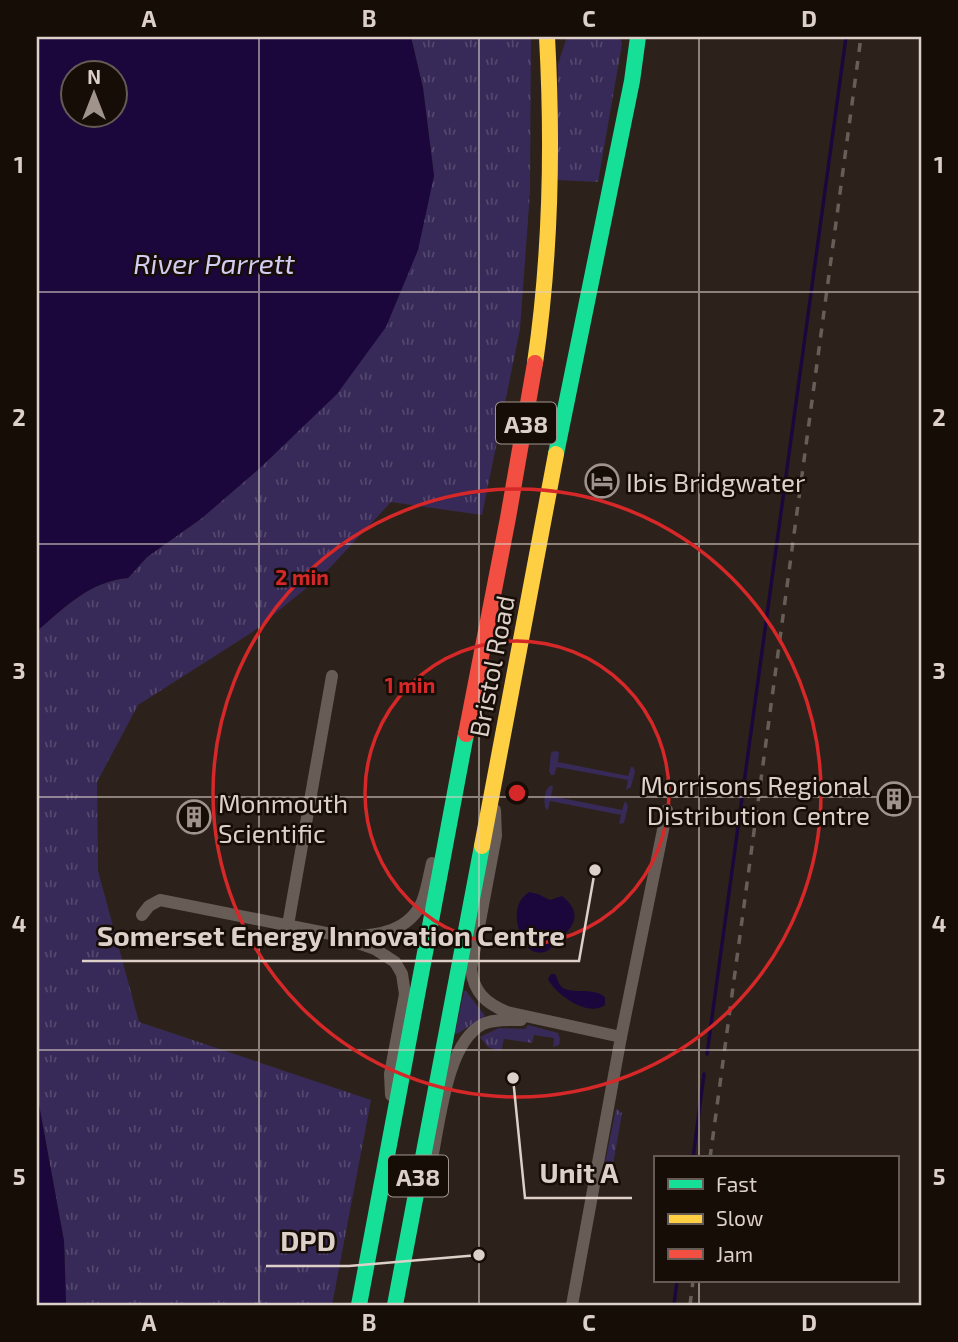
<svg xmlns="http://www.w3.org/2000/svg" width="958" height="1342" font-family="'Exo 2',sans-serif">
  <defs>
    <pattern id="grass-tufts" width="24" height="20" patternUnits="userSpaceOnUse" patternTransform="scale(1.75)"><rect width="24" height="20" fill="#372a58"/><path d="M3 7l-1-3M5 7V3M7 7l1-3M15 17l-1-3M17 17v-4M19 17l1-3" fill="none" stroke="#54486e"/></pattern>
  </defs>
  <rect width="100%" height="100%" fill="#2d221b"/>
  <g fill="url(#grass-tufts)">
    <path d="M 411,37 L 531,37 L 530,192 L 520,329 L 482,515 L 391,502 L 325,573 L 251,633 L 138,705 L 97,782 L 98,871 L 139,1022 L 371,1100 L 332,1305 L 66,1305 L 64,1241 L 37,1094 L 37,631 C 65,607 90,581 128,578 L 147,557 L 202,518 L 434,176 L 423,88 Z"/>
    <path d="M 567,37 L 620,37 L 622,44 L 598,182 L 558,180 L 558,64 Z"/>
    <path d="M 464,991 L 466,991 L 485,1016 L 457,1034 L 455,1033 Z"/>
    <path d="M 528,1025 L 558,1033 L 560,1039 L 559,1045 L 553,1047 L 554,1038 L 534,1035 L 532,1043 L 504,1039 L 501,1051 L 488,1047 L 480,1037 L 499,1028 L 525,1029 Z"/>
    <path d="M 616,1109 L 622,1113 L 612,1170 L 604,1168 Z"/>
  </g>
  <g fill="#372a58">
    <path d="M 554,751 L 559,752 L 558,762 L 628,776 L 631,767 L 633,767 L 635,771 L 631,787 L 626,790 L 628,780 L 557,767 L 554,775 L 551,775 L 549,771 L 551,753 Z"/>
    <path d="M 550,786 L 553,786 L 551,796 L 622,810 L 625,801 L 628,806 L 624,823 L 619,824 L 621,815 L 550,801 L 548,810 L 546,809 C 543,804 544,790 550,786 Z"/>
  </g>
  <g fill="#1c073c" fill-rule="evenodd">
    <path d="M 37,37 L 411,37 L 423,88 L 434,176 L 418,250 L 386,327 L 337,394 L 259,469 L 202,518 L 147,557 L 128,578 C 90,581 65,607 37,631 ZM 74,74 L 116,74 L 116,116 L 74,116 Z"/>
    <path d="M 529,892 L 538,894 L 550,900 L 562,896 C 582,912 576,925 559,940 C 555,943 552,948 547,951 C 527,959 519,935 517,921 C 516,908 518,900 529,892 Z"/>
    <path d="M 551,974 L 555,974 C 557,977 558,982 560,985 C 568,996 592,986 605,997 L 605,1005 C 588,1018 555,994 548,979 Z"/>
    <path d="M 37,1094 L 64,1241 L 66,1305 L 37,1305 Z"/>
  </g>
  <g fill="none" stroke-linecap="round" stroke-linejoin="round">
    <g stroke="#1c073c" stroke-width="3.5">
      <path d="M 707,1054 L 846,37"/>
      <path d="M 693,1158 L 704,1074"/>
      <path d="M 674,1305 L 677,1281"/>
    </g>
    <g stroke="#675d56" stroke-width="12">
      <path d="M 495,810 L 496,836 L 471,969 C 474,992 485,1003 507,1012 L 621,1037 L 572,1305"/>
      <path d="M 142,915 L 149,906 L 160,900 L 336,935 L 375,949 L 395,962 L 402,974 L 405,994 L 390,1074 L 391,1095"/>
      <path d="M 288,925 L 332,676"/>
      <path d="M 350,936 C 378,936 409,931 422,902 C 427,890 429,875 432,863"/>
      <path d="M 621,1037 L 667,810"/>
      <path d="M 427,1181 C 439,1140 442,1045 483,1024 C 495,1019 509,1020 521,1020"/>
    </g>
    <g stroke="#16e098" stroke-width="16">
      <path d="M 556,454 L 632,81 L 638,37"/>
      <path d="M 359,1305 L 466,734"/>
      <path d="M 395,1305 L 482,846"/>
    </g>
    <g stroke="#ffcf43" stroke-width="16">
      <path d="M 535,363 C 551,254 553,146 547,37"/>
      <path d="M 482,846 L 556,454"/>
    </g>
    <path stroke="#f24e42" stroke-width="16" d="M 466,734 L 508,518 L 535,363"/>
    <g stroke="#665e57" stroke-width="3.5" stroke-dasharray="9 9" stroke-linecap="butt">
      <path d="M 710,1158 L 861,37"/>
      <path d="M 690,1305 L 693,1281"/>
    </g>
  </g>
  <path fill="none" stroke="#ddd0c8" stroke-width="2" stroke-opacity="0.55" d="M 259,37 L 259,1305M 479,37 L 479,1305M 699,37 L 699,1158M 37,292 L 921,292M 37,544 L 921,544M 37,797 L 921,797M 37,1050 L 921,1050M 699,1281 L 699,1305"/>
  <g fill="none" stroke="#d62828" stroke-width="3.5">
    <circle cx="517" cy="793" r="152"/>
    <circle cx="517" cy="793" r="304"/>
  </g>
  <defs>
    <symbol id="hotel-ring" viewBox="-11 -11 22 22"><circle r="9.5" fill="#160d07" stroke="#9f938b" stroke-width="1.5"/><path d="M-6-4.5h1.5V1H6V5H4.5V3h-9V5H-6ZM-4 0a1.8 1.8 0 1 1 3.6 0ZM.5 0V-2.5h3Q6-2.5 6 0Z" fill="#9f938b"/></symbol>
    <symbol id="building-ring" viewBox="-11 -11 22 22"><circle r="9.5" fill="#160d07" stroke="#9f938b" stroke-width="1.5"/><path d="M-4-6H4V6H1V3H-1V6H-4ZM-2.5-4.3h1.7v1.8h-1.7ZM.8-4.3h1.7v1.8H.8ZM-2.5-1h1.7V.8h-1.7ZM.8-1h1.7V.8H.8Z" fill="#9f938b"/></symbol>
  </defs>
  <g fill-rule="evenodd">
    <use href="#hotel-ring" x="583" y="462" width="38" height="38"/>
    <use href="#building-ring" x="875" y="780" width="38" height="38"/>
    <use href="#building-ring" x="175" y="798" width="38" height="38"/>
  </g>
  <g text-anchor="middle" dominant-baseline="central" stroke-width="5" stroke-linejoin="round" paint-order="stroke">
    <g fill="#160d07" stroke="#a1968e" stroke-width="2">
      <rect x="496" y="402.5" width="60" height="41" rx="5"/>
      <rect x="388" y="1155.5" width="60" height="41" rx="5"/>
    </g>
    <g font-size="24" font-weight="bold" fill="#ddd0c8">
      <text x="526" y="423">A38</text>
      <text x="418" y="1176">A38</text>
    </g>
    <g font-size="26" fill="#ddd0c8" stroke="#160d07" text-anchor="start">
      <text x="626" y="481">Ibis Bridgwater</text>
      <text x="870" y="784" text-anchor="end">Morrisons Regional<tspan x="870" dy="30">Distribution Centre</tspan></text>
      <text x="218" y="802">Monmouth<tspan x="218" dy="30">Scientific</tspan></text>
    </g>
    <g font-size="26" fill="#ddd0c8" stroke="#160d07">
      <text transform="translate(491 666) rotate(-79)">Bristol Road</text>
    </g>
    <g font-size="28" font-style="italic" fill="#d2ccf2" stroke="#160d07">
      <text x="214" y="263">River Parrett</text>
    </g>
  </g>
  <circle cx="517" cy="793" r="10" fill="#d62828" stroke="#160d07" stroke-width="3.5"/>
  <g font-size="21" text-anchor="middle" font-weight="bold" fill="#d62828" stroke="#160d07" stroke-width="5" stroke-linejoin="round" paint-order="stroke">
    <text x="302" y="585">2 min</text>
    <text x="410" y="693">1 min</text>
  </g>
  <path fill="none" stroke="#ddd0c8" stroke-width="2.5" d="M595 870L579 961H82M513 1078L525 1198H632M479 1255L349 1266H266"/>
  <g fill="#ddd0c8" stroke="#160d07" stroke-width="2.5">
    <circle cx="595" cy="870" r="7"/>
    <circle cx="513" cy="1078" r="7"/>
    <circle cx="479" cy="1255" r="7"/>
  </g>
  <g font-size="28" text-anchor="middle" font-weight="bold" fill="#ddd0c8" stroke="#160d07" stroke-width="5" stroke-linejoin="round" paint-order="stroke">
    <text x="331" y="946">Somerset Energy Innovation Centre</text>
    <text x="579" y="1183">Unit A</text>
    <text x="308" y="1251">DPD</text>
  </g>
  <rect width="958" height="1342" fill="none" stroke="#160d07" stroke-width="77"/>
  <rect x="654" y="1156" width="245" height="126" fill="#160d07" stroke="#665b54" stroke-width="2"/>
  <rect x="668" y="1179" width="35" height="10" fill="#16e098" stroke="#665b54" stroke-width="2"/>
  <text x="716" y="1192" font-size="21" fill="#ddd0c8">Fast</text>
  <rect x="668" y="1214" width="35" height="10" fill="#ffcf43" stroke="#665b54" stroke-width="2"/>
  <text x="716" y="1226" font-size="21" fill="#ddd0c8">Slow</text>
  <rect x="668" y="1249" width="35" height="10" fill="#f24e42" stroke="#665b54" stroke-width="2"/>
  <text x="716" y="1262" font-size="21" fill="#ddd0c8">Jam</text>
  <g transform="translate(94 94)"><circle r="33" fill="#160d07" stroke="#665b54" stroke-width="2"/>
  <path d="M0-5L12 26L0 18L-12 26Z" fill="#9f938b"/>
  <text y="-10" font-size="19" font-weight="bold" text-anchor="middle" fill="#ddd0c8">N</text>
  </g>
  <rect x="38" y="38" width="882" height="1266" fill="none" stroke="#ddd0c8" stroke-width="2.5"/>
  <g font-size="23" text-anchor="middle" font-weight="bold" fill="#ddd0c8">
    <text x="149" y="27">A</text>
    <text x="369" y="27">B</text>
    <text x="589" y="27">C</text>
    <text x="809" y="27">D</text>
    <text x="19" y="173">1</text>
    <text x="939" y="173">1</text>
    <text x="19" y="426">2</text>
    <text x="939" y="426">2</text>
    <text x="19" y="679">3</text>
    <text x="939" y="679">3</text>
    <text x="19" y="932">4</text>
    <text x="939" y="932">4</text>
    <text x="19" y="1185">5</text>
    <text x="939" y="1185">5</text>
    <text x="149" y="1331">A</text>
    <text x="369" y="1331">B</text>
    <text x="589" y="1331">C</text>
    <text x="809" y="1331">D</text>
  </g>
</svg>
